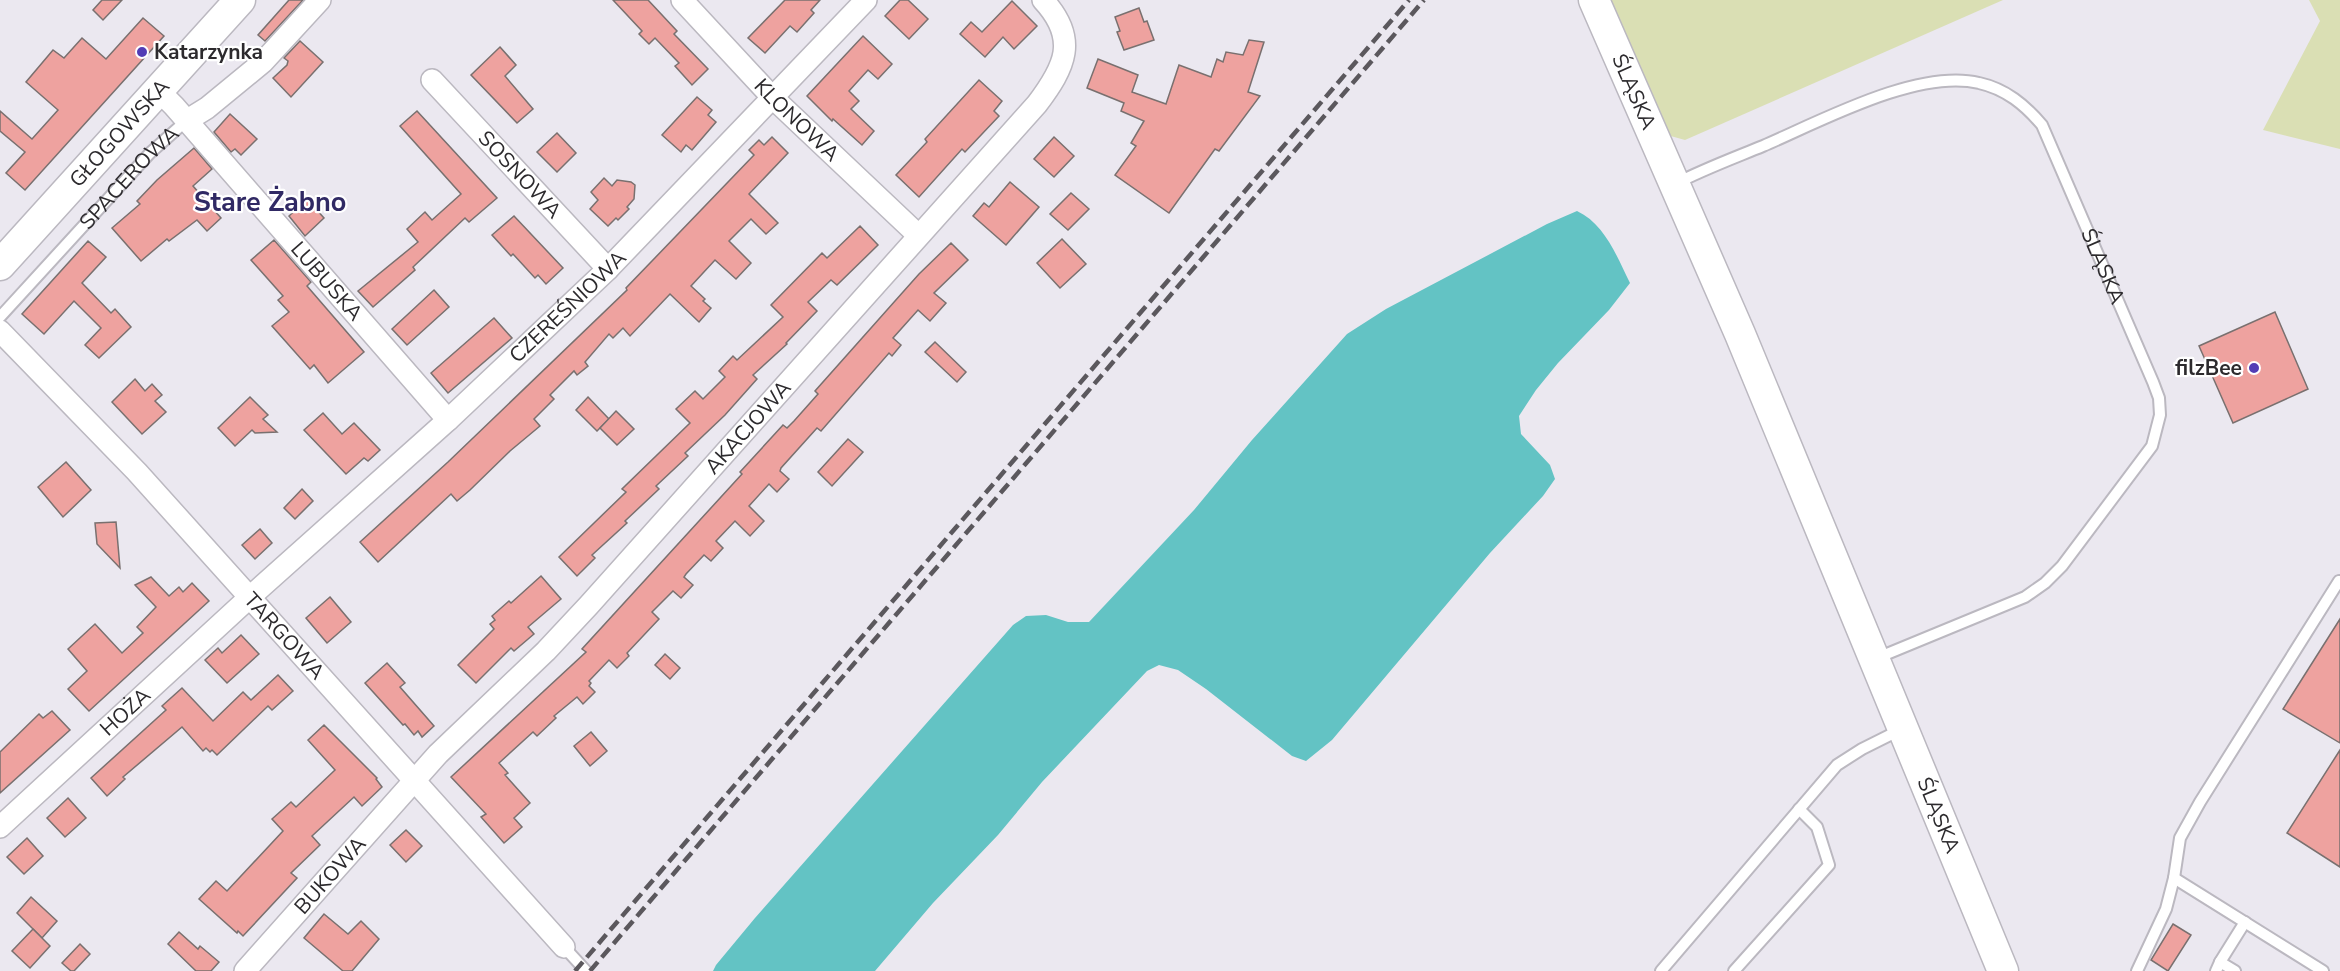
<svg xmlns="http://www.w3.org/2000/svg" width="2340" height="971" font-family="'Nunito Sans',sans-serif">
  <rect width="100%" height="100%" fill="#ebe8f0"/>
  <g fill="#dadfb4">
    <path d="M 1610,0 L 2003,0 L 1685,140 L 1667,135 Z"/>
    <path d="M 2309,0 L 2340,0 L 2340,149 L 2263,130 L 2320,21 Z"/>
  </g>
  <path fill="#63c3c4" d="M 1577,211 C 1605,224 1617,257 1630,283 L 1609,310 L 1558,363 L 1536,390 L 1519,416 L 1521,434 L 1550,465 L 1555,479 L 1543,496 L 1490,553 L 1332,740 L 1306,761 L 1292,756 L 1206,689 L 1178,670 L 1159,665 L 1147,671 L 1042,782 L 998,835 L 933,903 L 875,971 L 713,971 L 716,965 L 755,918 L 1013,625 L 1026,616 L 1046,615 L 1068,622 L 1089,622 L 1194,510 L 1252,440 L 1347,334 L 1386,309 L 1547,224 Z"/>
  <g fill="#eea29f" stroke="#79706f" stroke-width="1.5">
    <path d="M 102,0 L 122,0 L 103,20 L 93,10 Z"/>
    <path d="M 289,0 L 303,0 L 265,41 L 258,35 Z"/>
    <path d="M 613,0 L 648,0 L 677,31 L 674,34 L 708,69 L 692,85 L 675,66 L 679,63 L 655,38 L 649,44 L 639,34 L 642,31 Z"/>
    <path d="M 785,0 L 820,0 L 811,10 L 814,13 L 797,32 L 790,26 L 765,53 L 748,38 Z"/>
    <path d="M 900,0 L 908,0 L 928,19 L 909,39 L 885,16 Z"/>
    <path d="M 1012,1 L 1037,26 L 1014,49 L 1003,37 L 985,57 L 960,34 L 971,22 L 982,32 Z"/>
    <path d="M 1139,8 L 1144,22 L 1147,21 L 1154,40 L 1124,50 L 1117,32 L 1120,31 L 1115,17 Z"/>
    <path d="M 143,18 L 164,36 L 25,190 L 6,173 L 25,152 L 0,131 L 0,111 L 32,139 L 58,110 L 26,82 L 53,50 L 64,58 L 82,38 L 106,59 Z"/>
    <path d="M 863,36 L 892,64 L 878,79 L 868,70 L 849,91 L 859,101 L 851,109 L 874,131 L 862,145 L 833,119 L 832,121 L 807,96 Z"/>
    <path d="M 1249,40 L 1264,42 L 1248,92 L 1260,96 L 1219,151 L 1215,149 L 1169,213 L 1115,175 L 1136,146 L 1131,143 L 1144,121 L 1121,111 L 1124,103 L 1087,88 L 1098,59 L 1138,75 L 1132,92 L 1166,104 L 1179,65 L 1211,77 L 1217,59 L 1223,62 L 1226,52 L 1243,55 Z"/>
    <path d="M 300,41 L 323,62 L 291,97 L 273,78 L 287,65 L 288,61 L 284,58 Z"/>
    <path d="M 500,47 L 516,65 L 505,76 L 533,109 L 517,123 L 471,75 Z"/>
    <path d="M 979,80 L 1002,101 L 994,111 L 999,116 L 965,152 L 962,149 L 919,197 L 896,175 L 927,142 L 925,139 Z"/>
    <path d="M 697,97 L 712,110 L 708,115 L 716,122 L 692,150 L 686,145 L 681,152 L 662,135 Z"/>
    <path d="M 417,111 L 497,198 L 469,222 L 465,218 L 413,267 L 415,270 L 373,307 L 358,291 L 418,242 L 407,229 L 425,212 L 432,220 L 461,194 L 400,126 Z"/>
    <path d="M 230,114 L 257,139 L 241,155 L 235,149 L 231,152 L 214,132 Z"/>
    <path d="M 557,133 L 576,153 L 557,172 L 537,152 Z"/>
    <path d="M 772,137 L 788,153 L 749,194 L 778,223 L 766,234 L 751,219 L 729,241 L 751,263 L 736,279 L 715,260 L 691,286 L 705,299 L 703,301 L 711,308 L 699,322 L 670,294 L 630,336 L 623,328 L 613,338 L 609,334 L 585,362 L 588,366 L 577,375 L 574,371 L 550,395 L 554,399 L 534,419 L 540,426 L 510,451 L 470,490 L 457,501 L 451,494 L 378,562 L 360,542 L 448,462 L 627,290 L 626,288 L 754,155 L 749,150 L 759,140 L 764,145 Z"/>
    <path d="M 1054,137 L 1074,156 L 1054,177 L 1034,159 Z"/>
    <path d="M 194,148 L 212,169 L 193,186 L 221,218 L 207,231 L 197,220 L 169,241 L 167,239 L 141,261 L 112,228 L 140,204 L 137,201 L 157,180 Z"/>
    <path d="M 604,178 L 612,186 L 617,180 L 631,182 L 635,185 L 634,199 L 627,207 L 629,209 L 618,220 L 616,218 L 608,226 L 590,209 L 598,200 L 591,192 Z"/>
    <path d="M 1010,182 L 1039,207 L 1006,245 L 973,216 L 984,203 L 989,207 Z"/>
    <path d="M 1071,193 L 1089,209 L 1068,230 L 1050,214 Z"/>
    <path d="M 307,199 L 324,218 L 305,236 L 289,216 Z"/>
    <path d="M 514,216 L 563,268 L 546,284 L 538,275 L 535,278 L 513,254 L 511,256 L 492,235 Z"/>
    <path d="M 860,226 L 878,245 L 837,285 L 831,280 L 808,302 L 817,311 L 786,343 L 787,344 L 753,375 L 757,379 L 725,415 L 685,453 L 688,456 L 656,486 L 659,489 L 625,521 L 627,523 L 592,555 L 595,558 L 577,576 L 559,557 L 626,492 L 622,489 L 690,423 L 676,409 L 695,391 L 703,399 L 725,377 L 719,371 L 733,356 L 737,360 L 783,317 L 771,305 L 822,253 L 827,258 Z"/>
    <path d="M 1062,239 L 1086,264 L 1060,288 L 1037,263 Z"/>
    <path d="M 274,240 L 311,282 L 307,286 L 364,352 L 328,383 L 314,365 L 310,369 L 272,326 L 289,312 L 278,300 L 283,296 L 251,260 Z"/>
    <path d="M 88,241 L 106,257 L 82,283 L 111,313 L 115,309 L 131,327 L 99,358 L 85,345 L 101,328 L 74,301 L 44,334 L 22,314 Z"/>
    <path d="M 951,243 L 968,260 L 934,293 L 946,303 L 930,321 L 918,310 L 893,338 L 901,345 L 892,356 L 889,353 L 821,431 L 817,428 L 781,468 L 780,471 L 789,479 L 777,492 L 769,484 L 749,506 L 764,521 L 750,536 L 735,521 L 716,541 L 723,548 L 711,561 L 704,555 L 686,574 L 684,577 L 693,585 L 681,598 L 673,591 L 652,612 L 659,619 L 627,653 L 629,656 L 617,668 L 609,660 L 589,681 L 591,683 L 589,686 L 595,692 L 583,704 L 577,697 L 554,716 L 556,718 L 537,736 L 533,732 L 499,763 L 508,773 L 505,775 L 530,803 L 514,818 L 522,827 L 504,843 L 481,817 L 486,814 L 451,777 L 586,652 L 582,649 L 742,474 L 740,472 L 783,425 L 787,428 L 794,421 L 818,394 L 815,391 L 919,274 Z"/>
    <path d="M 434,290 L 449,307 L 407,345 L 392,329 Z"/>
    <path d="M 2275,312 L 2308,389 L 2233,423 L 2199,346 Z"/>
    <path d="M 494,318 L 512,338 L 448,393 L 431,373 Z"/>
    <path d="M 935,342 L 966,372 L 957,382 L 925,352 Z"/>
    <path d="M 135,379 L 145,391 L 152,384 L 162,395 L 155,401 L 166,412 L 142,434 L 112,402 Z"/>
    <path d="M 250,397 L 268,415 L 263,419 L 277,432 L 255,433 L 252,430 L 235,446 L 218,428 Z"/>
    <path d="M 588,397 L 609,419 L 597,431 L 576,410 Z"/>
    <path d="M 616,411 L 634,429 L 617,445 L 600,428 Z"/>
    <path d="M 323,413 L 342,434 L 354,423 L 380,450 L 368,461 L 364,458 L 346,474 L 304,430 Z"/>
    <path d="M 848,439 L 863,452 L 832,486 L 818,472 Z"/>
    <path d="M 66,462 L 91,490 L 63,517 L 38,487 Z"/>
    <path d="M 302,489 L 313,501 L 295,519 L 284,508 Z"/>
    <path d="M 116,522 L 120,568 L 97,544 L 95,523 Z"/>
    <path d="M 260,529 L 272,543 L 255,559 L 242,545 Z"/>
    <path d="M 541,576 L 561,599 L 528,627 L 534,634 L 514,651 L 511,648 L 476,683 L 458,665 L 494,629 L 490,624 L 495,620 L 492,616 L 509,601 L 511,603 Z"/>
    <path d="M 151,577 L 169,596 L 179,587 L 183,592 L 192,583 L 209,601 L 89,711 L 68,689 L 87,671 L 68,649 L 95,624 L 122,653 L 143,633 L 137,627 L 156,607 L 135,585 Z"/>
    <path d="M 330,597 L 351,622 L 327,643 L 306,618 Z"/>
    <path d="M 2340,619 L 2340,743 L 2283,709 Z"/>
    <path d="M 241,635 L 259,654 L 227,683 L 205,660 L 218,648 L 222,653 Z"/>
    <path d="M 665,654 L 680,668 L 670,679 L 655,665 Z"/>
    <path d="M 387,663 L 405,683 L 400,687 L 434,726 L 422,737 L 418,731 L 414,735 L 405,724 L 403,725 L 365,683 Z"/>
    <path d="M 278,675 L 293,691 L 272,710 L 268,706 L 217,755 L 212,750 L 210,752 L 206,748 L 203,751 L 182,727 L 123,777 L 125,779 L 107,796 L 91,778 L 166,710 L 162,706 L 182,688 L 213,721 L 243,692 L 251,700 Z"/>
    <path d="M 52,711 L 70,730 L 0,793 L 0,752 L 39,714 L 43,718 Z"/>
    <path d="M 324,725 L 377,778 L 376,779 L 382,787 L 362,806 L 354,797 L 312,836 L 320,845 L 291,873 L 297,878 L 243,936 L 238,931 L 237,933 L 199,899 L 216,881 L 227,891 L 283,831 L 272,819 L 291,802 L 296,807 L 335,770 L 308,740 Z"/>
    <path d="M 591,732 L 607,751 L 590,766 L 574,746 Z"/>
    <path d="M 2340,750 L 2340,867 L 2287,833 Z"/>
    <path d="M 68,798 L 86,818 L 65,837 L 47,818 Z"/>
    <path d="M 406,830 L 422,846 L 406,862 L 390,845 Z"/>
    <path d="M 27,838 L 43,856 L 24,874 L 7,857 Z"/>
    <path d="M 31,897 L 57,921 L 42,938 L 17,913 Z"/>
    <path d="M 324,914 L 348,934 L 361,921 L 379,939 L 352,971 L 343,971 L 304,938 Z"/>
    <path d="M 2173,924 L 2191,935 L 2168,971 L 2151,960 Z"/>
    <path d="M 33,929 L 50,946 L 30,968 L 12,951 Z"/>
    <path d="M 179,932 L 198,949 L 200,946 L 219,962 L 211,971 L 196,971 L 168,944 Z"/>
    <path d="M 80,944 L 90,954 L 74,971 L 71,971 L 62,963 Z"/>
  </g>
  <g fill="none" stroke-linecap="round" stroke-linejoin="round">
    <defs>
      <g id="lane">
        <path id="s1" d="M 1675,184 C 1704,169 1734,158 1763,146 C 1819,122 1918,68 1979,83 C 2006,89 2025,105 2042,125 L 2153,382 L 2159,398 L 2160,415 L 2152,446 L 2062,566 L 2045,583 L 2025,597 L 1877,658"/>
        <path id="s2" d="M 0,317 L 150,153 L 186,121"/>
        <path d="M 2174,878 L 2323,971"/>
        <path d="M 564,947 L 586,971"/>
        <path d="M 2220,962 L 2245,922"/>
        <path d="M 1661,971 L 1837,765 L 1862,749 L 1900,730"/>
        <path d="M 1734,971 L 1829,865 L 1817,827 L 1799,809"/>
        <path d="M 2137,971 L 2166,909 L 2174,878 L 2180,838 L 2200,802 L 2339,581"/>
        <path d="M 2216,971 L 2220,962 L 2235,971"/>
      </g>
      <g id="street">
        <path id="s3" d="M 682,0 L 772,97 L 918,235"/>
        <path id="s4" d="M 432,80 L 608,269"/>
        <path id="s5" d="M 158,90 L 174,106 L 448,420"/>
        <path d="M 186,121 L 207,108 L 263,62 L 320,0"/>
        <path id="s6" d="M 0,331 L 137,472 L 564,947"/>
        <path id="s7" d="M 0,827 L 250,597 L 448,420 L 608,269 L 866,0"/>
        <path id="s8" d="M 245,971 L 438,754 L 546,651 L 589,605 L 1037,104 C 1065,67 1079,39 1043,0"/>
      </g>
      <g id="secondary">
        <path id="s9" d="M 1594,0 L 1740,334 L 2003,971"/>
        <path id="s10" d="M 0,265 L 240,0"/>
      </g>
    </defs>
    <use href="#lane" stroke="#bbb8c0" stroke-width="14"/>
    <use href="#street" stroke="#bbb8c0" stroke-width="24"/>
    <use href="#secondary" stroke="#bbb8c0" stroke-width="33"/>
    <use href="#lane" stroke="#fff" stroke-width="10"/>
    <use href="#street" stroke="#fff" stroke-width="21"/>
    <use href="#secondary" stroke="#fff" stroke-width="30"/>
    <g stroke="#5b585d" stroke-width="4.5" stroke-dasharray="12 6" stroke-linecap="butt">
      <path d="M 575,971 L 1409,0"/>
      <path d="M 590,971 L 1424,0"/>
    </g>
  </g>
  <g fill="#523db5" stroke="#fff" stroke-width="2">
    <circle cx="142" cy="52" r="6"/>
    <circle cx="2254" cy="368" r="6"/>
  </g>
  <g text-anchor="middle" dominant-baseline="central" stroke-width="4.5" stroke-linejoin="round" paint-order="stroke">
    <g font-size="21" font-weight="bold" fill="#2c2a2d" stroke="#fff" text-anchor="start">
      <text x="154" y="52">Katarzynka</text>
      <text x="2242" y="368" text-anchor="end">filzBee</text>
    </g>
    <g font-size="21" fill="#2c2a2d" stroke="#fff">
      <text stroke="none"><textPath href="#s9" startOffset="100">ŚLĄSKA</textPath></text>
      <text stroke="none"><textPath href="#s3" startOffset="166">KLONOWA</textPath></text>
      <text stroke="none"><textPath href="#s10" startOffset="178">GŁOGOWSKA</textPath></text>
      <text stroke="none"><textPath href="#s4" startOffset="129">SOSNOWA</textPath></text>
      <text stroke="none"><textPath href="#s2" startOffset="190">SPACEROWA</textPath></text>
      <text stroke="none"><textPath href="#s1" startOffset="555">ŚLĄSKA</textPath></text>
      <text stroke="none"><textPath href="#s5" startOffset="255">LUBUSKA</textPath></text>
      <text stroke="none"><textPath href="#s7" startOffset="770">CZEREŚNIOWA</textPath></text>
      <text stroke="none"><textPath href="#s8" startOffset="741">AKACJOWA</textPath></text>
      <text stroke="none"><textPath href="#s6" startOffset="417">TARGOWA</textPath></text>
      <text stroke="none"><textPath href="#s7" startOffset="170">HOŻA</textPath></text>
      <text stroke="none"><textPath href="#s9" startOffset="885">ŚLĄSKA</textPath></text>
      <text stroke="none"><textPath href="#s8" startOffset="128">BUKOWA</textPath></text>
    </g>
    <g font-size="27" font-weight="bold" fill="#302964" stroke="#fff">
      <text x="270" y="202">Stare Żabno</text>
    </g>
  </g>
</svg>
